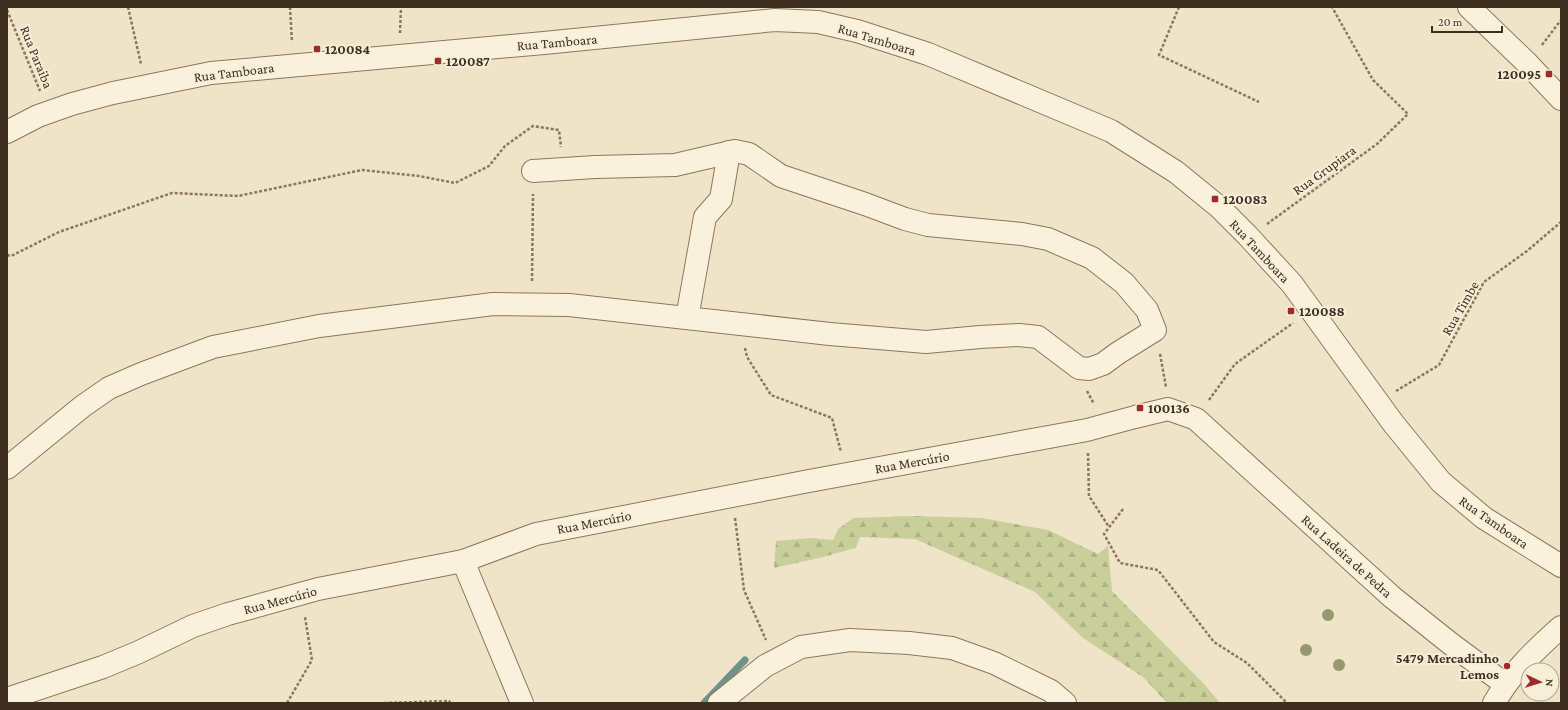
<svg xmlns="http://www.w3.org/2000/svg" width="1568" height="710" font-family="'Crimson Pro',serif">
  <defs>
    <pattern id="forest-firs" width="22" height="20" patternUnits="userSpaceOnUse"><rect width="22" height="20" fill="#c9cf9b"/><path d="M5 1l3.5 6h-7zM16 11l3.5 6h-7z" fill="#aeb285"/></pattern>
  </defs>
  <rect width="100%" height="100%" fill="#f0e4c8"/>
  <path fill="url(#forest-firs)" d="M 913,516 L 982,518 L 1048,530 L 1098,554 L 1108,546 L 1112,591 L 1205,685 L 1220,703 L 1167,703 L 1143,677 L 1083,638 L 1035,592 L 915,539 L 860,537 L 856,548 L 819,558 L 774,568 L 776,541 L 811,538 L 833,540 L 838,529 L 853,518 Z"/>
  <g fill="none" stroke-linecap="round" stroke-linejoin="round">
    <path stroke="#6f938a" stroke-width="7" d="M 704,703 L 745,660"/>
    <defs>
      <g id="minor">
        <path d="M 1469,7 L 1528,64 L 1561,99"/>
        <path d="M 7,132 L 38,116 L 72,104 L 113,93 L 211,73 L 544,43 L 775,20 L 818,22 L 857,31 L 928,54 L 1111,131 L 1176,172 L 1219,207 L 1248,236 L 1292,284 L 1393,423 L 1441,482 L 1484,518 L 1561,566"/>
        <path d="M 687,318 L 705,217 L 721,199 L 729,152"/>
        <path d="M 7,468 L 83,406 L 109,388 L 141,374 L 213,347 L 319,326 L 493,304 L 569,305 L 830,334 L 926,342 L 980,337 L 1019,335 L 1038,337 L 1079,368 L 1089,369 L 1103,364 L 1118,353 L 1155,330 L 1147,310 L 1124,283 L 1092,258 L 1048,239 L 1022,234 L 928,225 L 905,219 L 865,204 L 781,176 L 749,154 L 735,151 L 675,165 L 595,167 L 533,171"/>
        <path d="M 463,561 L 522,703"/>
        <path d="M 7,699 L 103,667 L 139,652 L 193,626 L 228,614 L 318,589 L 463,561 L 536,534 L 809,481 L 1087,430 L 1135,417 L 1168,409 L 1196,419 L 1392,597 L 1451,644 L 1505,684"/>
        <path d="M 719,703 L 765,666 L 801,647 L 850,640 L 909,643 L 952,648 L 994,663 L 1051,691 L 1065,703"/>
        <path d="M 1494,703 C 1512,672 1534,651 1561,627"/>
      </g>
    </defs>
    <use href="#minor" stroke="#8d765c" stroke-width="24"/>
    <g stroke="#8d765c" stroke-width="2.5" stroke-dasharray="3 2" stroke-linecap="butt">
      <path d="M 128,7 L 141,64"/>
      <path d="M 290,7 L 292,42"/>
      <path d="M 1179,7 L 1159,55 L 1259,102"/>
      <path d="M 7,10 L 40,91"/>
      <path d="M 400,33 L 401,7"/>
      <path d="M 1542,45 L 1561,20"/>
      <path d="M 1267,224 L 1377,144 L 1408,114 L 1373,80 L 1332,7"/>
      <path d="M 7,255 L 11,256 L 59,232 L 172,193 L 238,196 L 362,170 L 419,176 L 455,183 L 489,166 L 505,146 L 533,126 L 559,130 L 561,147"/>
      <path d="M 532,281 L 533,194"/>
      <path d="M 745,348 L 747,357 L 771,395 L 832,418 L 841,452"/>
      <path d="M 1160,354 L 1166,387"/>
      <path d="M 1087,391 L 1094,404"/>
      <path d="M 1396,391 L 1439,365 L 1484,282 L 1527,251 L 1561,222"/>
      <path d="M 1209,400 L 1235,364 L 1293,323"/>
      <path d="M 1088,453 L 1089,496 L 1109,527"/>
      <path d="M 1123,509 L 1104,534 L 1120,563 L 1158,570 L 1214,642 L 1247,663 L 1287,703"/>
      <path d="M 735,518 L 744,590 L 766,640"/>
      <path d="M 287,703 L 312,660 L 305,617"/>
      <path d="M 384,703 L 449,701 L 450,703"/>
    </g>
    <use href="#minor" stroke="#faf1dc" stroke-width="22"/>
  </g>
  <g fill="#96986f">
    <circle cx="1328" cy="615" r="6"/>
    <circle cx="1306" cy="650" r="6"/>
    <circle cx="1339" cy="665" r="6"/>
  </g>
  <g fill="#9e2a2b" stroke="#f7eed8" stroke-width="1.5">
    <rect x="313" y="45" width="8" height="8" rx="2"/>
    <rect x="434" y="57" width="8" height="8" rx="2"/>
    <rect x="1545" y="70" width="8" height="8" rx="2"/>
    <rect x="1211" y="195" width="8" height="8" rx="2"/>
    <rect x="1287" y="307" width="8" height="8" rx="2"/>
    <rect x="1136" y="404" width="8" height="8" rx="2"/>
    <circle cx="1507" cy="666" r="4"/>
  </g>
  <g text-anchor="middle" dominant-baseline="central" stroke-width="4" stroke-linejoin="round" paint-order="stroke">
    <g font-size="14" fill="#3d2e20" stroke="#f7eed8">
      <text transform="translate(877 39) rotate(17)">Rua Tamboara</text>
      <text transform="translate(557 42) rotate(-5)">Rua Tamboara</text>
      <text transform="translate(37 57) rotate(68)">Rua Paraiba</text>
      <text transform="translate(234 72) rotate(-7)">Rua Tamboara</text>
      <text transform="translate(1324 170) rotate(-36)">Rua Grupiara</text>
      <text transform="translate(1260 251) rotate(47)">Rua Tamboara</text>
      <text transform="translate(1460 308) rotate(-60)">Rua Timbe</text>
      <text transform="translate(912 462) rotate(-10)">Rua Mercúrio</text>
      <text transform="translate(594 522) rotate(-11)">Rua Mercúrio</text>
      <text transform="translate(1494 522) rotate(35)">Rua Tamboara</text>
      <text transform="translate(1347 556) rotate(42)">Rua Ladeira de Pedra</text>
      <text transform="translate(280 600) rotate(-15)">Rua Mercúrio</text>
    </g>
    <g font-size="14" font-weight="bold" fill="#3d2e20" stroke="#f7eed8" text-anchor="start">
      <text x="325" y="49">120084</text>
      <text x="446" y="61">120087</text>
      <text x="1541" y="74" text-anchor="end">120095</text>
      <text x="1223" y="199">120083</text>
      <text x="1299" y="311">120088</text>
      <text x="1148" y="408">100136</text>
      <text x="1499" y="658" text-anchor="end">5479 Mercadinho<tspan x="1499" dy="16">Lemos</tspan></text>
    </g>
  </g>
  <rect width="1568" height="710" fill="none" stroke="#3d2e20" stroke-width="16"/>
  <g transform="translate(1540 682) rotate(94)"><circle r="19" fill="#f7eed8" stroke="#ada18e"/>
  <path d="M0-3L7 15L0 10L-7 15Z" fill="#9e2a2b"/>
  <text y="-6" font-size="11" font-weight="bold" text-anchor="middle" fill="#3d2e20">N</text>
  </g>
  <path d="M1432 26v6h70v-6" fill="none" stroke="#3d2e20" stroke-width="2"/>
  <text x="1438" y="26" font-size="12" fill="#3d2e20" stroke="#f7eed8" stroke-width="3" paint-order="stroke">20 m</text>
</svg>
